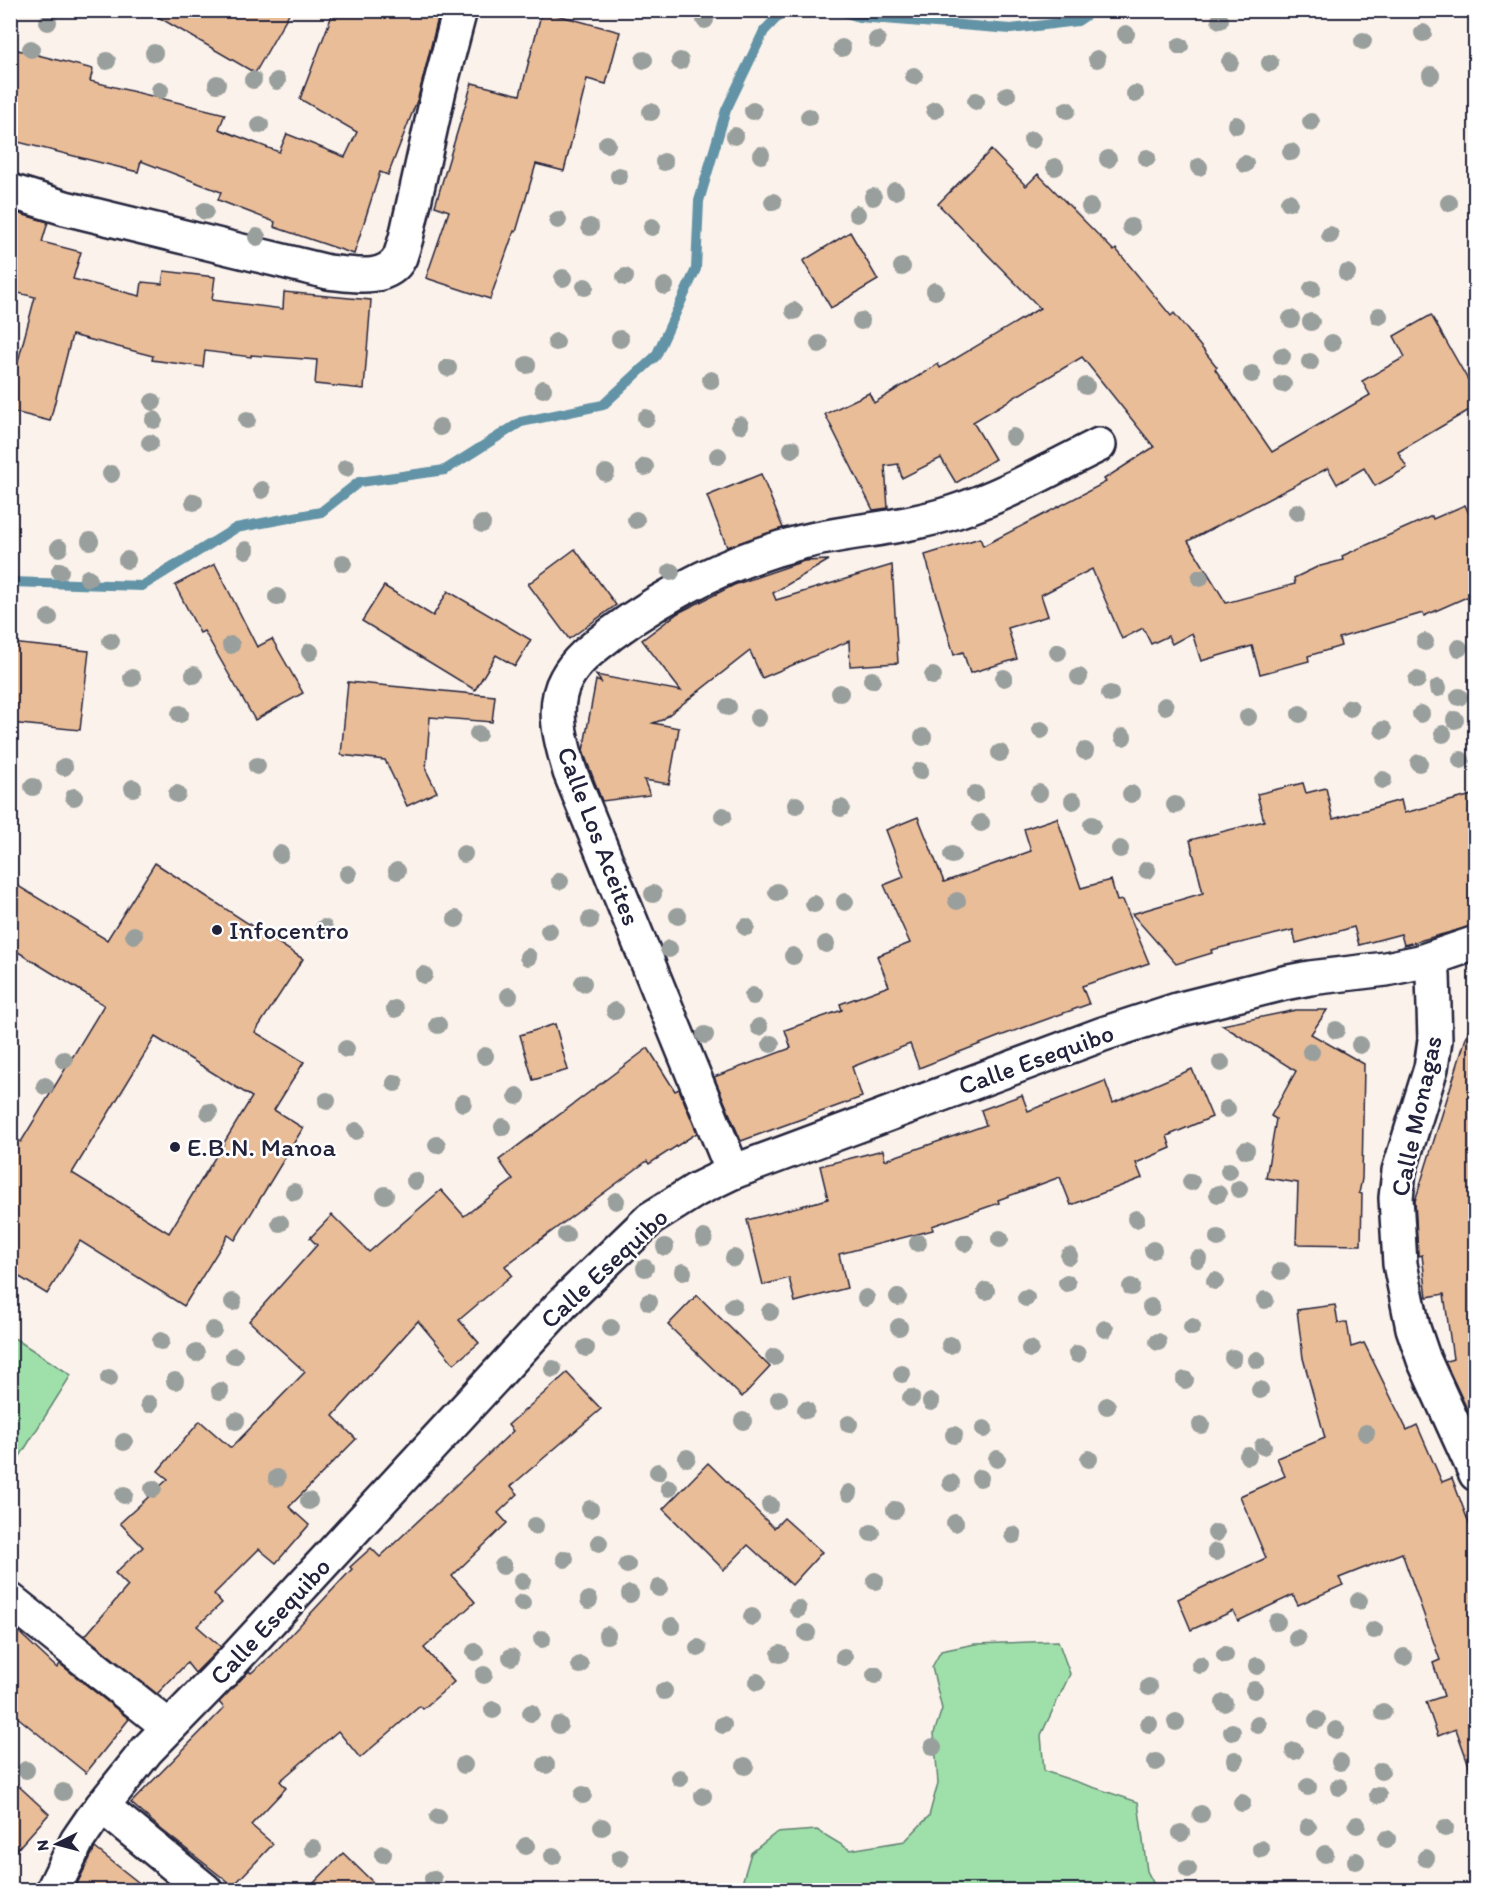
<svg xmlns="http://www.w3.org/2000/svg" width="1486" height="1901" font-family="Itim,sans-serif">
  <rect width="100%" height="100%" fill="#fbf2eb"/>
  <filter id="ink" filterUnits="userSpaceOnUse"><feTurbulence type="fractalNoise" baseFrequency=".0167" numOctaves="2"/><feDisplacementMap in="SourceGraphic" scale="12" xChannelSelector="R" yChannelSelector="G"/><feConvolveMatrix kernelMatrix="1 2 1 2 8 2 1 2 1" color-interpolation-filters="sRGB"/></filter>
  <g filter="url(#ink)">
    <g fill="#9fe0aa" stroke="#608172" stroke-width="1.5">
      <path d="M 11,1336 L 71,1375 L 12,1469 L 10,1468 Z"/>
      <path d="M 1058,1641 L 1070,1674 L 1041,1735 L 1044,1771 L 1138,1802 L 1147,1871 L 1157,1890 L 740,1890 L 751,1853 L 776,1833 L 817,1830 L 850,1850 L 905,1841 L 929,1816 L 938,1783 L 934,1733 L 942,1709 L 932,1667 L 941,1651 L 975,1644 Z"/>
    </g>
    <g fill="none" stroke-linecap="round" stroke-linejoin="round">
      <g stroke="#6393a6" stroke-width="10">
        <path d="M 838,10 L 859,17 L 1011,29 L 1078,21 L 1094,10"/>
        <path d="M 10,582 L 142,586 L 236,528 L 321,512 L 359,482 L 445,470 L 521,422 L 603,405 L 656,356 L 696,269 L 699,201 L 726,110 L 764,31 L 784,10"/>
      </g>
    </g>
    <g fill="#eabd99" stroke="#22223b" stroke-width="1.5" fill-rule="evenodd">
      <path d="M 146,10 L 291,10 L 255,73 Z"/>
      <path d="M 334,10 L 440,10 L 418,98 L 388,175 L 380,172 L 354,254 L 274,227 L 275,222 L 218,200 L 221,192 L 141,161 L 138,172 L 10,140 L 10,48 L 93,69 L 90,81 L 225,114 L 219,129 L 279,152 L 287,134 L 345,157 L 357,132 L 300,99 Z"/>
      <path d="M 542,11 L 620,32 L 606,84 L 587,79 L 564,171 L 536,164 L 516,232 L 514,231 L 490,299 L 426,278 L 449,211 L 435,206 L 472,83 L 520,95 Z"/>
      <path d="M 991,150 L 1026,186 L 1038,174 L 1114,251 L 1116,249 L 1171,316 L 1174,313 L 1217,367 L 1215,369 L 1272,452 L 1370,395 L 1362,381 L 1405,357 L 1394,336 L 1431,315 L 1476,394 L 1476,406 L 1398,452 L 1407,468 L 1375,486 L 1364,468 L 1337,484 L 1328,468 L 1188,541 L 1226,603 L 1295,584 L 1294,578 L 1317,567 L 1343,560 L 1342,556 L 1432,516 L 1433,519 L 1465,505 L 1476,529 L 1476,593 L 1424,616 L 1423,613 L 1339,638 L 1341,646 L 1308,656 L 1309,661 L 1260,674 L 1252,646 L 1201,661 L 1192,633 L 1172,644 L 1168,636 L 1151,644 L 1143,628 L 1122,639 L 1092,569 L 1041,595 L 1048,616 L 1008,628 L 1017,659 L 970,673 L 963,652 L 954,655 L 925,555 L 980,538 L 983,546 L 1106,482 L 1104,479 L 1154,447 L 1082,357 L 973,422 L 995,459 L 956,483 L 941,458 L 902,478 L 898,464 L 885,466 L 888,508 L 873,510 L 825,414 L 869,393 L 874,403 L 938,364 L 940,368 L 1040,308 L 938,204 Z"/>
      <path d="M 10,211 L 48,222 L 42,242 L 81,252 L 73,279 L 140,296 L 142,282 L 162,284 L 164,271 L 215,277 L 212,300 L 283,309 L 284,292 L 371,300 L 364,389 L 315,384 L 317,360 L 251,355 L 251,357 L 205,351 L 203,367 L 152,360 L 153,356 L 72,335 L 50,421 L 10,411 L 10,392 L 35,297 L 10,291 Z"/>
      <path d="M 850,232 L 878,280 L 831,308 L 803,261 Z"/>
      <path d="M 761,474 L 783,528 L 727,547 L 707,496 Z"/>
      <path d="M 575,549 L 616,605 L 569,639 L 528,584 Z"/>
      <path d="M 829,560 L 773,593 L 776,600 L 892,565 L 898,663 L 850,666 L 849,641 L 762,678 L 750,651 L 662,720 L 653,723 L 679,728 L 669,784 L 644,780 L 650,795 L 602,801 L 583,751 L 596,680 L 602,683 L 596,675 L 681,691 L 642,640 L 678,613 L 734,585 L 804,561 Z"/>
      <path d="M 215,564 L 257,647 L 272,639 L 303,693 L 255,720 L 204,631 L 200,633 L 175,585 Z"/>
      <path d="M 384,586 L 433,616 L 448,591 L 531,640 L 515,666 L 496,655 L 475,690 L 362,621 Z"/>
      <path d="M 10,643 L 89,651 L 80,730 L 10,723 Z"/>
      <path d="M 348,682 L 495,696 L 492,722 L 430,717 L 426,770 L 437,792 L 407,806 L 385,760 L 341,755 Z"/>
      <path d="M 1303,783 L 1306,793 L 1326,788 L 1333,819 L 1401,800 L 1404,813 L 1476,794 L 1476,925 L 1404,945 L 1401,934 L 1359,945 L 1354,927 L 1296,943 L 1293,930 L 1211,950 L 1212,953 L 1176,964 L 1132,914 L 1203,893 L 1190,840 L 1264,821 L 1257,794 Z"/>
      <path d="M 918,817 L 944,882 L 1031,851 L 1024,829 L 1057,818 L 1081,888 L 1111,880 L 1117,901 L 1123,900 L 1149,963 L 1082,986 L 1089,1004 L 1003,1035 L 919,1068 L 910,1044 L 852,1067 L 862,1097 L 741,1141 L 714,1077 L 791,1048 L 785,1030 L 842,1010 L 840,1004 L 889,986 L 877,956 L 910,943 L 884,885 L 904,877 L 886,830 Z"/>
      <path d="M 155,863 L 303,959 L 255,1032 L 304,1062 L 274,1110 L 303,1128 L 235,1240 L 228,1235 L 184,1306 L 80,1241 L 47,1294 L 10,1271 L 10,1135 L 21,1142 L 104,1005 L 10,947 L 10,881 L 107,940 ZM 155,1037 L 252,1097 L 169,1233 L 72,1173 Z"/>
      <path d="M 1296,1010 L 1327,1010 L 1311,1034 L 1364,1064 L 1362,1179 L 1359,1193 L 1362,1194 L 1361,1245 L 1296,1244 L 1298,1183 L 1266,1178 L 1276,1119 L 1271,1116 L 1296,1071 L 1222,1025 Z"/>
      <path d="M 555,1024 L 568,1070 L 533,1080 L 520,1035 Z"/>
      <path d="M 1469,1028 L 1476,1029 L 1476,1428 L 1445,1362 L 1453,1359 L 1444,1294 L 1427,1297 L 1422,1255 L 1418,1256 L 1415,1201 Z"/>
      <path d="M 648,1048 L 675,1091 L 679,1089 L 697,1133 L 649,1164 L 647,1161 L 505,1266 L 512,1275 L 459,1320 L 479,1343 L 454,1364 L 418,1321 L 333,1416 L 356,1439 L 289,1507 L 309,1525 L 276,1563 L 259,1549 L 214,1594 L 222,1603 L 197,1626 L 221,1647 L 195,1673 L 187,1663 L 157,1694 L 85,1636 L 128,1586 L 115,1573 L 143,1547 L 120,1523 L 168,1479 L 158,1471 L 200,1421 L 231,1448 L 305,1372 L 249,1321 L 317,1245 L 310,1238 L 332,1215 L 369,1252 L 441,1190 L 464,1216 L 513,1180 L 499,1160 Z"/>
      <path d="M 1192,1069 L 1212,1117 L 1167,1136 L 1171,1148 L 1136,1163 L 1142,1178 L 1071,1205 L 1060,1177 L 998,1200 L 999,1203 L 932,1226 L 933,1230 L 839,1254 L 847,1288 L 795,1302 L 789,1278 L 763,1285 L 747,1220 L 828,1199 L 820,1166 L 883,1150 L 885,1160 L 986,1125 L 981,1110 L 1022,1095 L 1028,1111 L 1105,1081 L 1113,1103 Z"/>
      <path d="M 697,1295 L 770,1367 L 742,1397 L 668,1325 Z"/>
      <path d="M 1335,1305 L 1338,1323 L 1347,1322 L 1351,1347 L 1364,1343 L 1407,1430 L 1417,1425 L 1442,1482 L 1452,1478 L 1476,1542 L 1476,1771 L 1471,1771 L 1456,1729 L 1438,1736 L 1426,1702 L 1444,1696 L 1433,1663 L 1440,1660 L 1402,1553 L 1339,1578 L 1343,1585 L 1298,1605 L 1293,1595 L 1238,1621 L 1233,1611 L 1191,1630 L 1178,1599 L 1266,1558 L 1240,1496 L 1285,1476 L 1277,1458 L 1325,1438 L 1303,1358 L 1297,1310 Z"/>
      <path d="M 567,1373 L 601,1409 L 511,1486 L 518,1494 L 498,1513 L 507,1523 L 452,1576 L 475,1602 L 424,1648 L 454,1682 L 423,1709 L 420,1706 L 360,1758 L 338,1731 L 280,1781 L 286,1788 L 251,1825 L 273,1844 L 233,1886 L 162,1830 L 131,1803 L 224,1708 L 219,1702 L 249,1671 L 251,1673 L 272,1655 L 352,1569 L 350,1567 L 371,1548 L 380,1557 L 513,1431 L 508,1425 Z"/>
      <path d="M 708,1463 L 774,1528 L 784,1518 L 822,1552 L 792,1585 L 748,1545 L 724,1570 L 663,1509 Z"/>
      <path d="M 10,1624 L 57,1668 L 60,1664 L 129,1719 L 86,1773 L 10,1711 Z"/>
      <path d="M 10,1778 L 49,1814 L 10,1857 Z"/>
      <path d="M 95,1848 L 148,1890 L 74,1890 Z"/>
      <path d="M 343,1853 L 381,1890 L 307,1890 Z"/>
    </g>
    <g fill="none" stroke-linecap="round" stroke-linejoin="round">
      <defs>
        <g id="minor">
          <path d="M 10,191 L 65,208 L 328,272 C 350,274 387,283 400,257 C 402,251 404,245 406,238 L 439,90 L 460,10"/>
          <path d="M 1431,959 L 1433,975 L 1435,1040 L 1431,1068 L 1399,1171 L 1396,1198 L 1400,1264 L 1413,1328 L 1424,1360 L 1476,1474"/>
          <path d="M 733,1172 L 570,772 C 562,744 550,707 566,679 C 576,660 594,647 611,634 C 667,592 734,559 802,542 C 853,530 905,528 954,512 C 1004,496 1052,468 1099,445"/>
          <path d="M 10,1600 L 169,1727"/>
          <path d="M 102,1806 L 205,1890"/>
          <path d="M 53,1890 L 77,1841 L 92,1819 L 147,1750 L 219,1676 L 562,1304 L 650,1219 L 696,1190 L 733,1172 L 1103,1034 L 1177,1010 L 1284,983 L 1310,978 L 1386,969 L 1420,962 L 1476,943"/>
        </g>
      </defs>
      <use href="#minor" stroke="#22223b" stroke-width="38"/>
      <use href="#minor" stroke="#fff" stroke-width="33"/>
    </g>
    <g fill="#999f9c">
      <circle cx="705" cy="20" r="9"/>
      <circle cx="1220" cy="20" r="9"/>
      <circle cx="48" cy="22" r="9"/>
      <circle cx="1423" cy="33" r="9"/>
      <circle cx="1126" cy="34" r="9"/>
      <circle cx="877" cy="40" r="9"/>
      <circle cx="1363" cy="41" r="9"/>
      <circle cx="1180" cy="46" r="9"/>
      <circle cx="842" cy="48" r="9"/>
      <circle cx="31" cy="49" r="9"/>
      <circle cx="154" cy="53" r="9"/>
      <circle cx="1097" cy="59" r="9"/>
      <circle cx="644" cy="60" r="9"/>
      <circle cx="107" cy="61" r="9"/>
      <circle cx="680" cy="61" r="9"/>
      <circle cx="1230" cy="62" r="9"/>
      <circle cx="1270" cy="63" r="9"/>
      <circle cx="1431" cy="75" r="9"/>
      <circle cx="914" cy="76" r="9"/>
      <circle cx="253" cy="80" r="9"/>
      <circle cx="277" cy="81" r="9"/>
      <circle cx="217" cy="84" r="9"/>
      <circle cx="160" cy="90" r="9"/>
      <circle cx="1135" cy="94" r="9"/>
      <circle cx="1007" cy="95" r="9"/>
      <circle cx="976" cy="101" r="9"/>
      <circle cx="935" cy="110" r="9"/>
      <circle cx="1067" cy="110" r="9"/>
      <circle cx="753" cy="111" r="9"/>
      <circle cx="651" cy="112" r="9"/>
      <circle cx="809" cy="117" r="9"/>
      <circle cx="1311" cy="122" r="9"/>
      <circle cx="260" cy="125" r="9"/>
      <circle cx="1236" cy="125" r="9"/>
      <circle cx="735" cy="136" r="9"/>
      <circle cx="1032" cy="140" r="9"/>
      <circle cx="607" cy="144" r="9"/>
      <circle cx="1291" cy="152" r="9"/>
      <circle cx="761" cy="155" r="9"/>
      <circle cx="1147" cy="158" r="9"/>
      <circle cx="1108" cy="159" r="9"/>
      <circle cx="664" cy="162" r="9"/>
      <circle cx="1245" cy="164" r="9"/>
      <circle cx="1055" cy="167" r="9"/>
      <circle cx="1199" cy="167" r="9"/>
      <circle cx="619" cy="176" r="9"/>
      <circle cx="895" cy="191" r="9"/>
      <circle cx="873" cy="197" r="9"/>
      <circle cx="773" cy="202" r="9"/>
      <circle cx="1289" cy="202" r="9"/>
      <circle cx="1449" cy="203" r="9"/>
      <circle cx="1090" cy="207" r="9"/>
      <circle cx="205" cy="211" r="9"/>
      <circle cx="857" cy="214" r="9"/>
      <circle cx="558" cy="220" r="9"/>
      <circle cx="590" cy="227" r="9"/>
      <circle cx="652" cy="227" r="9"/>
      <circle cx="1131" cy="227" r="9"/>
      <circle cx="1330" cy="235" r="9"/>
      <circle cx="257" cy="237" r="9"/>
      <circle cx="902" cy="267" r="9"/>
      <circle cx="1347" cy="273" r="9"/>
      <circle cx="625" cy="277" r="9"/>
      <circle cx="563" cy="278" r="9"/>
      <circle cx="665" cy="286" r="9"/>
      <circle cx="585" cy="287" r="9"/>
      <circle cx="1312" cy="289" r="9"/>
      <circle cx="935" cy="291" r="9"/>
      <circle cx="794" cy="311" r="9"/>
      <circle cx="1379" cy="316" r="9"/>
      <circle cx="1291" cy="319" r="9"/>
      <circle cx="861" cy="321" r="9"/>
      <circle cx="1311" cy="322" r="9"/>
      <circle cx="620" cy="339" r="9"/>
      <circle cx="556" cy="342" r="9"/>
      <circle cx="1332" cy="343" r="9"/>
      <circle cx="819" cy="344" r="9"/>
      <circle cx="1282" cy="356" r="9"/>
      <circle cx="1310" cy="362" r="9"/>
      <circle cx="527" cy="365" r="9"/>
      <circle cx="448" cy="368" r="9"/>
      <circle cx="1252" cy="374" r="9"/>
      <circle cx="711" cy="380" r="9"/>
      <circle cx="1283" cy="384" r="9"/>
      <circle cx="1086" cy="386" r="9"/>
      <circle cx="543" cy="389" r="9"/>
      <circle cx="153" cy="402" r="9"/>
      <circle cx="646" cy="418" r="9"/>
      <circle cx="154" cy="420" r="9"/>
      <circle cx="247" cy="420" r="9"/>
      <circle cx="740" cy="425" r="9"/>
      <circle cx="440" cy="427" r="9"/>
      <circle cx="1013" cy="437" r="9"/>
      <circle cx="150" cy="443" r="9"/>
      <circle cx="792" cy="449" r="9"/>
      <circle cx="718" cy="456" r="9"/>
      <circle cx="645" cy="467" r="9"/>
      <circle cx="346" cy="468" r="9"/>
      <circle cx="606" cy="473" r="9"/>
      <circle cx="111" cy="474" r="9"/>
      <circle cx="262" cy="490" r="9"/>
      <circle cx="194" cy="502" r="9"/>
      <circle cx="1297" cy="512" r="9"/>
      <circle cx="636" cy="520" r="9"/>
      <circle cx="482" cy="524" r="9"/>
      <circle cx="90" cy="541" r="9"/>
      <circle cx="59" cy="548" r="9"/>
      <circle cx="246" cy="550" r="9"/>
      <circle cx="127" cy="560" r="9"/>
      <circle cx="343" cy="563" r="9"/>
      <circle cx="60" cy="571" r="9"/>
      <circle cx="671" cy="572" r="9"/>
      <circle cx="88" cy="578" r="9"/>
      <circle cx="1200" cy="578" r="9"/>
      <circle cx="277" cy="597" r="9"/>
      <circle cx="49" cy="618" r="9"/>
      <circle cx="111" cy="641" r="9"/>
      <circle cx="1425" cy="642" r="9"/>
      <circle cx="231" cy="645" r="9"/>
      <circle cx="1459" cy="648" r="9"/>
      <circle cx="310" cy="652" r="9"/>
      <circle cx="1058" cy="652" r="9"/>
      <circle cx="194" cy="675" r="9"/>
      <circle cx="933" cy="676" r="9"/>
      <circle cx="1079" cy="677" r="9"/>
      <circle cx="132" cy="678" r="9"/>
      <circle cx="1004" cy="678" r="9"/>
      <circle cx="872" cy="680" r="9"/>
      <circle cx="1417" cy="680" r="9"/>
      <circle cx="1438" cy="688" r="9"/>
      <circle cx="840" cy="693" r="9"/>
      <circle cx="1110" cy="694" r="9"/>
      <circle cx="1459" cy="697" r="9"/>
      <circle cx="1165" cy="706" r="9"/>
      <circle cx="728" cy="707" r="9"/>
      <circle cx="1350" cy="708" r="9"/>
      <circle cx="180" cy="714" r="9"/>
      <circle cx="1300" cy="714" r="9"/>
      <circle cx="1421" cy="714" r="9"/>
      <circle cx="1248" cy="717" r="9"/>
      <circle cx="758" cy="718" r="9"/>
      <circle cx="1455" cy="720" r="9"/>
      <circle cx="1041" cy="730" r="9"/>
      <circle cx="1383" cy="730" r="9"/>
      <circle cx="478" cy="734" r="9"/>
      <circle cx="1443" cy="734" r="9"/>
      <circle cx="923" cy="737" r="9"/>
      <circle cx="1123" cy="737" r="9"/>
      <circle cx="1085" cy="751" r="9"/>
      <circle cx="1000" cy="753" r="9"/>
      <circle cx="1461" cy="760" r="9"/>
      <circle cx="1419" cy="763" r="9"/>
      <circle cx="257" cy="766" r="9"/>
      <circle cx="64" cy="767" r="9"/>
      <circle cx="920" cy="771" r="9"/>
      <circle cx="1383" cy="780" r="9"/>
      <circle cx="33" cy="787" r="9"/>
      <circle cx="133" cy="788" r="9"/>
      <circle cx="1039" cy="793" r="9"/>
      <circle cx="177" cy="794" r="9"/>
      <circle cx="975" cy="794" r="9"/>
      <circle cx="1131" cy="794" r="9"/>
      <circle cx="74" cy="797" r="9"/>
      <circle cx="1073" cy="801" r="9"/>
      <circle cx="796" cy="805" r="9"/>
      <circle cx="1175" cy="805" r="9"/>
      <circle cx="841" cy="808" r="9"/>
      <circle cx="723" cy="816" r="9"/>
      <circle cx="981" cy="823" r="9"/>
      <circle cx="1092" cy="825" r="9"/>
      <circle cx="1120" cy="849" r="9"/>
      <circle cx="280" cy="854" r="9"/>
      <circle cx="464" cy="854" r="9"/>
      <circle cx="952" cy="855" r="9"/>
      <circle cx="1147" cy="870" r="9"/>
      <circle cx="397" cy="871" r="9"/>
      <circle cx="348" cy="874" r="9"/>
      <circle cx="560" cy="881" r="9"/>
      <circle cx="777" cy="892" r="9"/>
      <circle cx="653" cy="894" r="9"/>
      <circle cx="957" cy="901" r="9"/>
      <circle cx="845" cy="902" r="9"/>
      <circle cx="814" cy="904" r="9"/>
      <circle cx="678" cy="916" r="9"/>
      <circle cx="456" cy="919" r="9"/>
      <circle cx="590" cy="920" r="9"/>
      <circle cx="746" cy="927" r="9"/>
      <circle cx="324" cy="928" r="9"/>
      <circle cx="549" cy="931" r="9"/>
      <circle cx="134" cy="935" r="9"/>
      <circle cx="826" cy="944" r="9"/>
      <circle cx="669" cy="949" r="9"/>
      <circle cx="793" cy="956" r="9"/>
      <circle cx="528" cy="957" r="9"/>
      <circle cx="424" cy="975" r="9"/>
      <circle cx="583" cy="983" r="9"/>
      <circle cx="509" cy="996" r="9"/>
      <circle cx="753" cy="996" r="9"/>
      <circle cx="395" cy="1009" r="9"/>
      <circle cx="615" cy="1011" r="9"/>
      <circle cx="438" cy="1025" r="9"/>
      <circle cx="759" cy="1027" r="9"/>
      <circle cx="1336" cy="1030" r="9"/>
      <circle cx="705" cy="1035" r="9"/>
      <circle cx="771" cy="1044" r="9"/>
      <circle cx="1360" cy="1045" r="9"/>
      <circle cx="346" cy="1049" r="9"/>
      <circle cx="1311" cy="1052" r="9"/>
      <circle cx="485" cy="1056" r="9"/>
      <circle cx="64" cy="1060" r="9"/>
      <circle cx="1221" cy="1063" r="9"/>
      <circle cx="395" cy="1083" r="9"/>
      <circle cx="45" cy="1086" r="9"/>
      <circle cx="517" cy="1096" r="9"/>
      <circle cx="327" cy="1101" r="9"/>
      <circle cx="463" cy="1103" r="9"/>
      <circle cx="1227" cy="1109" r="9"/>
      <circle cx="209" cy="1112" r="9"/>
      <circle cx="503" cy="1127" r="9"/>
      <circle cx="356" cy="1131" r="9"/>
      <circle cx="437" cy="1145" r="9"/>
      <circle cx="1246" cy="1150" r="9"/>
      <circle cx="1229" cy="1171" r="9"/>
      <circle cx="415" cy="1181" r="9"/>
      <circle cx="1191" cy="1182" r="9"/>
      <circle cx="1239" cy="1189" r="9"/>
      <circle cx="294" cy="1192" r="9"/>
      <circle cx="1218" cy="1194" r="9"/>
      <circle cx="385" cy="1195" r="9"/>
      <circle cx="616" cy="1201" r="9"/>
      <circle cx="1136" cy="1219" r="9"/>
      <circle cx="280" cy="1223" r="9"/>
      <circle cx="566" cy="1235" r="9"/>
      <circle cx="704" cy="1238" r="9"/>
      <circle cx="1218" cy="1238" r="9"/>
      <circle cx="1000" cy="1239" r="9"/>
      <circle cx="918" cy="1243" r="9"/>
      <circle cx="965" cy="1243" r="9"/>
      <circle cx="665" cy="1247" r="9"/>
      <circle cx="1153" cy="1250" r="9"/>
      <circle cx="1069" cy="1256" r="9"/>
      <circle cx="734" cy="1258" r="9"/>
      <circle cx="1198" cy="1259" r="9"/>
      <circle cx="645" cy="1268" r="9"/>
      <circle cx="1281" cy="1271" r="9"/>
      <circle cx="683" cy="1272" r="9"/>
      <circle cx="1215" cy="1281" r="9"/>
      <circle cx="1067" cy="1283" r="9"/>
      <circle cx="1131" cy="1287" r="9"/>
      <circle cx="986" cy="1291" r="9"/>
      <circle cx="898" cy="1297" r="9"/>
      <circle cx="866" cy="1298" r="9"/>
      <circle cx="1026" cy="1298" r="9"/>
      <circle cx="1265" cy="1300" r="9"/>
      <circle cx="233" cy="1302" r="9"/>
      <circle cx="649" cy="1302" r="9"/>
      <circle cx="733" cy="1306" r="9"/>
      <circle cx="1151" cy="1307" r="9"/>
      <circle cx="770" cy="1312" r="9"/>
      <circle cx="899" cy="1327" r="9"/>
      <circle cx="1192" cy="1327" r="9"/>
      <circle cx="611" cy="1328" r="9"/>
      <circle cx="1105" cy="1329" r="9"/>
      <circle cx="213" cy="1330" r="9"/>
      <circle cx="161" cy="1341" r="9"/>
      <circle cx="1158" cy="1342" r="9"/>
      <circle cx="950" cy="1345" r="9"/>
      <circle cx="586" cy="1348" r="9"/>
      <circle cx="1030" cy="1349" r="9"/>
      <circle cx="196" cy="1353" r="9"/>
      <circle cx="1077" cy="1354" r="9"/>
      <circle cx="234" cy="1356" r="9"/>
      <circle cx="774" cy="1357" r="9"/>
      <circle cx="1233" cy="1358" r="9"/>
      <circle cx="1257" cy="1360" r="9"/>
      <circle cx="553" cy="1369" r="9"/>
      <circle cx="902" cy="1374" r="9"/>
      <circle cx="109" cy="1378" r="9"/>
      <circle cx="1185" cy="1380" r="9"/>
      <circle cx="175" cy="1381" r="9"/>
      <circle cx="1260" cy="1390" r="9"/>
      <circle cx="220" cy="1391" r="9"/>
      <circle cx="911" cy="1398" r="9"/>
      <circle cx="779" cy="1399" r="9"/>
      <circle cx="931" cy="1402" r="9"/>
      <circle cx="149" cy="1404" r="9"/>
      <circle cx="1107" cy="1406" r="9"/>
      <circle cx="806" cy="1410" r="9"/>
      <circle cx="236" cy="1421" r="9"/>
      <circle cx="743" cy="1421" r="9"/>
      <circle cx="849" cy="1424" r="9"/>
      <circle cx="1201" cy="1425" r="9"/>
      <circle cx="984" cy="1429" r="9"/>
      <circle cx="1366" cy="1433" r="9"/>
      <circle cx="954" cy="1435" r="9"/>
      <circle cx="124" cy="1442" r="9"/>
      <circle cx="1263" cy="1446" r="9"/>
      <circle cx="1248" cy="1456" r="9"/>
      <circle cx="687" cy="1458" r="9"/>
      <circle cx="997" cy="1459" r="9"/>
      <circle cx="1089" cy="1459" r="9"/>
      <circle cx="658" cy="1472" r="9"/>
      <circle cx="277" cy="1478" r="9"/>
      <circle cx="980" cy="1478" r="9"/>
      <circle cx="951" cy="1483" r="9"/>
      <circle cx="669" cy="1488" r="9"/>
      <circle cx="153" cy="1489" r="9"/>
      <circle cx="849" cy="1493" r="9"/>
      <circle cx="124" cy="1495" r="9"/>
      <circle cx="309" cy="1501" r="9"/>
      <circle cx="770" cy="1505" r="9"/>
      <circle cx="590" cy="1509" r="9"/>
      <circle cx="895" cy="1510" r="9"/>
      <circle cx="955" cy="1523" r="9"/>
      <circle cx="535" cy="1526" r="9"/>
      <circle cx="871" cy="1533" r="9"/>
      <circle cx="1216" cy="1533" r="9"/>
      <circle cx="1013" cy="1535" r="9"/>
      <circle cx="599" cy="1543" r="9"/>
      <circle cx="1216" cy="1552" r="9"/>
      <circle cx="565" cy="1559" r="9"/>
      <circle cx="627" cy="1565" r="9"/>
      <circle cx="503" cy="1566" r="9"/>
      <circle cx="522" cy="1581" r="9"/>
      <circle cx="875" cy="1581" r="9"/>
      <circle cx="659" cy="1588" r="9"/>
      <circle cx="630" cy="1594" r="9"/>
      <circle cx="589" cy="1600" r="9"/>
      <circle cx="1359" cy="1601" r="9"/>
      <circle cx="522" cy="1603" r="9"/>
      <circle cx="798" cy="1609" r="9"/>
      <circle cx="752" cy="1617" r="9"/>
      <circle cx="1277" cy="1622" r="9"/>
      <circle cx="672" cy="1626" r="9"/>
      <circle cx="1374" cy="1630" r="9"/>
      <circle cx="807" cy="1633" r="9"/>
      <circle cx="607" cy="1635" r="9"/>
      <circle cx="1297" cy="1638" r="9"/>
      <circle cx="542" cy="1639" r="9"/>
      <circle cx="698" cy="1648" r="9"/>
      <circle cx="475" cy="1652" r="9"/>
      <circle cx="780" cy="1654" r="9"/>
      <circle cx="1225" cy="1655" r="9"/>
      <circle cx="511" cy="1657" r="9"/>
      <circle cx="844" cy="1657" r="9"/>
      <circle cx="1404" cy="1657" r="9"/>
      <circle cx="580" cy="1665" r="9"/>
      <circle cx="1200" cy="1665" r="9"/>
      <circle cx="1257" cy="1666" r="9"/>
      <circle cx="484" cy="1675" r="9"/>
      <circle cx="875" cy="1675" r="9"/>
      <circle cx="757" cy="1682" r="9"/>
      <circle cx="1149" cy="1687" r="9"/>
      <circle cx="1254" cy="1690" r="9"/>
      <circle cx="664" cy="1691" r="9"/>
      <circle cx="1224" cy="1703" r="9"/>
      <circle cx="493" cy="1710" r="9"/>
      <circle cx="1383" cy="1712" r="9"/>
      <circle cx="531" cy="1713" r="9"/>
      <circle cx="1317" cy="1720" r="9"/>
      <circle cx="1176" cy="1722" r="9"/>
      <circle cx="1149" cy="1724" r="9"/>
      <circle cx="559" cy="1725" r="9"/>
      <circle cx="723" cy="1725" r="9"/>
      <circle cx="1258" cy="1725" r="9"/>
      <circle cx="1336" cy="1730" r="9"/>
      <circle cx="1232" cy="1732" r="9"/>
      <circle cx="933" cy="1747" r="9"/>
      <circle cx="1294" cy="1751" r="9"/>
      <circle cx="1235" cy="1760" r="9"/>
      <circle cx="1156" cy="1762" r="9"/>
      <circle cx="1340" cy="1762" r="9"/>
      <circle cx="464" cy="1765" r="9"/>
      <circle cx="546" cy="1765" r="9"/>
      <circle cx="745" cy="1766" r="9"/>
      <circle cx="26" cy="1770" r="9"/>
      <circle cx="1381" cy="1771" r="9"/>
      <circle cx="680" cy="1778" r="9"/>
      <circle cx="1308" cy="1787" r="9"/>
      <circle cx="1339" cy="1787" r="9"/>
      <circle cx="63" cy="1792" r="9"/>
      <circle cx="583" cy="1795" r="9"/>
      <circle cx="1378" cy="1795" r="9"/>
      <circle cx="703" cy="1796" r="9"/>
      <circle cx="1242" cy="1803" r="9"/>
      <circle cx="1201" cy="1814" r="9"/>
      <circle cx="438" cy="1817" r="9"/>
      <circle cx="1357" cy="1825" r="9"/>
      <circle cx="602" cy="1827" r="9"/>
      <circle cx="1308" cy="1827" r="9"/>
      <circle cx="1445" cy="1828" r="9"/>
      <circle cx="1181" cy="1833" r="9"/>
      <circle cx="1387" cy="1839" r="9"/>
      <circle cx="526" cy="1846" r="9"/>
      <circle cx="313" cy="1848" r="9"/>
      <circle cx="1261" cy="1849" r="9"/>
      <circle cx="383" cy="1854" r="9"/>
      <circle cx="1325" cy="1854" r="9"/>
      <circle cx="553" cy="1856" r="9"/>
      <circle cx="620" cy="1858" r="9"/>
      <circle cx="1426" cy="1858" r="9"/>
      <circle cx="1356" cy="1861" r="9"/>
      <circle cx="1188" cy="1869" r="9"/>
      <circle cx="433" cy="1879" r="9"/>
    </g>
  </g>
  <g fill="#22223b" stroke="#fff" stroke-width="2">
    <circle cx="217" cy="930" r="6"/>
    <circle cx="175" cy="1147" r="6"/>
  </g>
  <g text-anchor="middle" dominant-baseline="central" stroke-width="5" stroke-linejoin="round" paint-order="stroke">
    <g font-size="26" fill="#22223b" stroke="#fff">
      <text transform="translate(599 836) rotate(69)">Calle Los Aceites</text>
      <text transform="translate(1036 1059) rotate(-20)">Calle Esequibo</text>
      <text transform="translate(1416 1116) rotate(-78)">Calle Monagas</text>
      <text transform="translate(604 1268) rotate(-43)">Calle Esequibo</text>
      <text transform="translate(270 1621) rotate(-47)">Calle Esequibo</text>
    </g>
    <g font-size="26" fill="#22223b" stroke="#fff" text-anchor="start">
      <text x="229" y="930">Infocentro</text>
      <text x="187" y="1147">E.B.N. Manoa</text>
    </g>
  </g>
  <rect width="1486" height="1901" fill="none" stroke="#fff" stroke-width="36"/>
  <rect x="18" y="18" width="1450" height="1865" fill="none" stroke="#22223b" stroke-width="2" filter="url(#ink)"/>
  <g transform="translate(57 1844) rotate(264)" stroke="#ffffff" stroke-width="4.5" paint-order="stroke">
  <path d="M0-4.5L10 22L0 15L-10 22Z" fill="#22223b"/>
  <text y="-9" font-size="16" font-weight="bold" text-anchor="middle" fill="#22223b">N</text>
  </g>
</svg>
